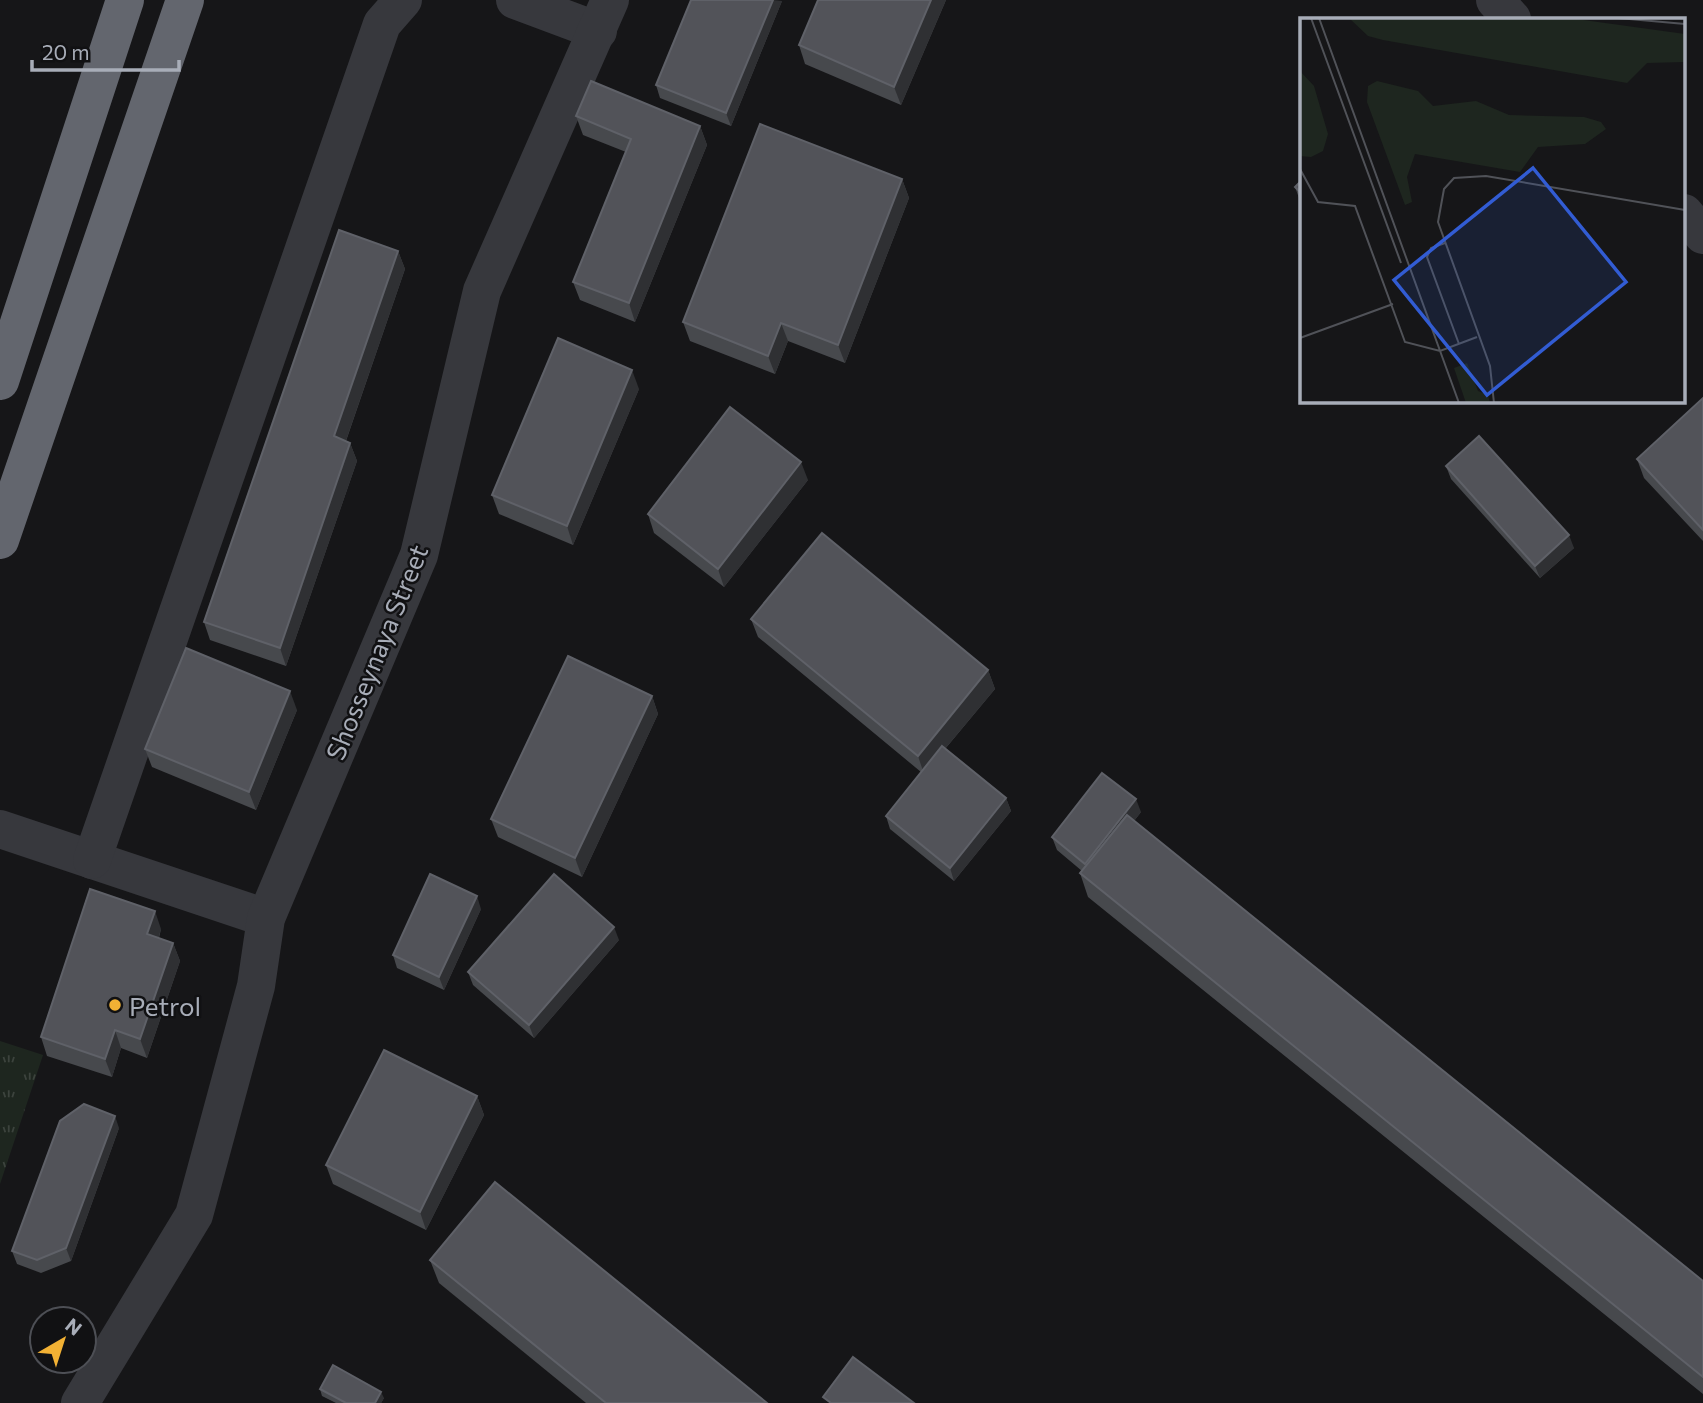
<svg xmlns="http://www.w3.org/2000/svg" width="1703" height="1403" font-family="Commissioner,sans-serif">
  <defs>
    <pattern id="grass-tufts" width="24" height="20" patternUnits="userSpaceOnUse" patternTransform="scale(1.75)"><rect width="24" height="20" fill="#1e261f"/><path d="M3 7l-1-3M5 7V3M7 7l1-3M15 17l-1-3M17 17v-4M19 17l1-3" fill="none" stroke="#3c433d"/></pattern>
  </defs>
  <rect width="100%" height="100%" fill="#161618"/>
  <path fill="url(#grass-tufts)" d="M 0,1041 L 43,1055 L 0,1184 Z"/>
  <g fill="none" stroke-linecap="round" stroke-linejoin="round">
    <g stroke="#37383d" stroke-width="38">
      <path d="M 515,0 L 598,31"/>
      <path d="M 1495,0 L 1512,19"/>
      <path d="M 1684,213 L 1703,235"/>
      <path d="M 0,829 L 266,918"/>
      <path d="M 92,860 L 382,24 L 403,0"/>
      <path d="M 80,1403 L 194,1215 L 256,986 L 266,918 L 419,555 L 482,291 L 610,0"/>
    </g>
    <g stroke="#63666e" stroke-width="38">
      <path d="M 0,381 L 125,0"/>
      <path d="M 0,540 L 185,0"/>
    </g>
  </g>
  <g fill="#47494d">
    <path d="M 818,0 L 946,0 L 901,105 L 805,64 L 799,45 Z"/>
    <path d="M 782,1 L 731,126 L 660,98 L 656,85 Z"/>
    <path d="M 576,116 L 700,126 L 707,145 L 635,322 L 580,300 L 573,282 L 626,152 L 583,135 Z"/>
    <path d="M 902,179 L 909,198 L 845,363 L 788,341 L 775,374 L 690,341 L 683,322 Z"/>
    <path d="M 1302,180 L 1302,206 L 1295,187 Z"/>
    <path d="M 398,251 L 405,269 L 346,441 L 350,443 L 357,461 L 286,666 L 210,640 L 204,622 Z"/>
    <path d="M 639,389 L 573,545 L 499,514 L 492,495 Z"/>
    <path d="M 1703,398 L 1703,541 L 1644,478 L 1637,459 Z"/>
    <path d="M 1446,466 L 1574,548 L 1540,578 L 1451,479 Z"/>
    <path d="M 808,480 L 724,587 L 654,533 L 648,514 Z"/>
    <path d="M 751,619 L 988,670 L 995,689 L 945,749 L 1006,798 L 1011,811 L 954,881 L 890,829 L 886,816 L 921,772 L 758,637 Z"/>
    <path d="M 652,696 L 658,714 L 582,877 L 498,837 L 491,819 Z"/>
    <path d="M 297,710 L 256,810 L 152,767 L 145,749 Z"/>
    <path d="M 1141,812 L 1134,821 L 1703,1281 L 1703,1394 L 1088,897 L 1080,873 L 1082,871 L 1057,850 L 1052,837 Z"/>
    <path d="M 481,909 L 444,990 L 397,968 L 393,955 Z"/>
    <path d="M 161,929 L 159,938 L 173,943 L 180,961 L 147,1058 L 121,1048 L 112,1077 L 47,1056 L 41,1037 Z"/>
    <path d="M 619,940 L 534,1038 L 473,985 L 468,972 Z"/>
    <path d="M 477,1096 L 484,1115 L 426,1230 L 333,1184 L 326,1165 Z"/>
    <path d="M 119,1128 L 71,1261 L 41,1273 L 17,1264 L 12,1251 Z"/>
    <path d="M 430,1260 L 767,1403 L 586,1403 L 439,1283 Z"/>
    <path d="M 320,1389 L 384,1398 L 381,1403 L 336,1403 L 322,1396 Z"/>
  </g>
  <g fill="#2f3033">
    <path d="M 773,0 L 782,1 L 731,126 L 726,113 Z"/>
    <path d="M 931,0 L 946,0 L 901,105 L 894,87 Z"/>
    <path d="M 700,126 L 707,145 L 635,322 L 629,303 Z"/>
    <path d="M 902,179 L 909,198 L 845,363 L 838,345 Z"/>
    <path d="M 398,251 L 405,269 L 341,455 L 334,436 Z"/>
    <path d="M 781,323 L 788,341 L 775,374 L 768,356 Z"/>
    <path d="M 632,370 L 639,389 L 573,545 L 567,526 Z"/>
    <path d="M 350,443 L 357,461 L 286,666 L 280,648 Z"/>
    <path d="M 801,462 L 808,480 L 724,587 L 718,569 Z"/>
    <path d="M 1569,535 L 1574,548 L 1540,578 L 1535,566 Z"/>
    <path d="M 988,670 L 995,689 L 924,774 L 918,756 Z"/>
    <path d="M 290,691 L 297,710 L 256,810 L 249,792 Z"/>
    <path d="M 652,696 L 658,714 L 582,877 L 575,858 Z"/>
    <path d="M 1006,798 L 1011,811 L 954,881 L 950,868 Z"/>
    <path d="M 1136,799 L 1141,812 L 1090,877 L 1085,864 Z"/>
    <path d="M 477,896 L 481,909 L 444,990 L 439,977 Z"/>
    <path d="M 155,911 L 161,929 L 154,953 L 147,934 Z"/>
    <path d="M 614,927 L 619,940 L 534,1038 L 529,1025 Z"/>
    <path d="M 173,943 L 180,961 L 147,1058 L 140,1039 Z"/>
    <path d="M 115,1030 L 121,1048 L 112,1077 L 105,1059 Z"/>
    <path d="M 477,1096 L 484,1115 L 426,1230 L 420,1212 Z"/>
    <path d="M 115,1116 L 119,1128 L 71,1261 L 66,1248 Z"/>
    <path d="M 381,1392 L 384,1398 L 381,1403 L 375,1403 Z"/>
  </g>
  <g fill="#525359" stroke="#5f6168" stroke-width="2">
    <path d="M 691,0 L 773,0 L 726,113 L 656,85 Z"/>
    <path d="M 818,0 L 931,0 L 894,87 L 799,45 Z"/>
    <path d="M 591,81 L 700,126 L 629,303 L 573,282 L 631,139 L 576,116 Z"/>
    <path d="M 760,124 L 902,179 L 838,345 L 781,323 L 768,356 L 683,322 Z"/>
    <path d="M 1302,180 L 1302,194 L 1295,187 Z"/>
    <path d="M 339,230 L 398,251 L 334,436 L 350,443 L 280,648 L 204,622 Z"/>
    <path d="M 558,338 L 632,370 L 567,526 L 492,495 Z"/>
    <path d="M 1703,398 L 1703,530 L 1637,459 Z"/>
    <path d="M 730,407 L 801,462 L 718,569 L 648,514 Z"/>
    <path d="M 1479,436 L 1569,535 L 1535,566 L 1446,466 Z"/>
    <path d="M 822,533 L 988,670 L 918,756 L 751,619 Z"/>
    <path d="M 186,648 L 290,691 L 249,792 L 145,749 Z"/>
    <path d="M 568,656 L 652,696 L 575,858 L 491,819 Z"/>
    <path d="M 942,746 L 1006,798 L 950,868 L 886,816 Z"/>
    <path d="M 1102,773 L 1136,799 L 1085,864 L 1052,837 Z"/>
    <path d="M 1127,815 L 1703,1281 L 1703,1377 L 1080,873 Z"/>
    <path d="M 430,874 L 477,896 L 439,977 L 393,955 Z"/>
    <path d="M 554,874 L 614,927 L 529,1025 L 468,972 Z"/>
    <path d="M 90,889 L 155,911 L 147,934 L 173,943 L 140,1039 L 115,1030 L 105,1059 L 41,1037 Z"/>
    <path d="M 384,1050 L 477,1096 L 420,1212 L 326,1165 Z"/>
    <path d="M 84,1104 L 115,1116 L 66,1248 L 37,1260 L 12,1251 L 60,1121 Z"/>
    <path d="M 495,1182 L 767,1403 L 606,1403 L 430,1260 Z"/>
    <path d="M 853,1357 L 914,1403 L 831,1403 L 823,1397 Z"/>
    <path d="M 333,1365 L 381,1392 L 375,1403 L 346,1403 L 320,1389 Z"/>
  </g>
  <circle fill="#f2b134" stroke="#111113" stroke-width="2.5" cx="115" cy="1005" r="7"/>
  <g text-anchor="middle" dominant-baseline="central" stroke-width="5" stroke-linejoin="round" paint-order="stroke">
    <g font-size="26" fill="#a8adb8" stroke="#111113">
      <text transform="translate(376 652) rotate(-68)">Shosseynaya Street</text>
    </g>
    <g font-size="26" fill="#a8adb8" stroke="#111113" text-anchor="start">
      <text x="129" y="1005">Petrol</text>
    </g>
  </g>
  <g transform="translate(1300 18)">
    <rect width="385" height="385" fill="#161618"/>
    <path d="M 167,345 L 178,373 L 188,377 L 190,385 L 166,385 L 154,350 Z" fill="#1e261f"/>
    <path d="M 49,0 L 269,0 L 385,16 L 385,44 L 347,45 L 327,65 L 83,22 L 68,18 ZM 0,53 L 14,68 L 28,116 L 23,133 L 11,139 L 0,138 ZM 77,63 L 118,73 L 133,88 L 176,83 L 209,97 L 284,99 L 301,104 L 306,111 L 285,126 L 238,129 L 220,154 L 115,136 L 107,159 L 112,184 L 105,187 L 67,84 L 68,68 Z" fill="#1e261f"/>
    <path fill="none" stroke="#505258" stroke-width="2" d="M 11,0 L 101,245M 19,0 L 159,385M 318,0 L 385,6M 0,151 L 18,184 L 55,188 L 105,324 L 140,333 L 177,319M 145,225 L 131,230 L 127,239 L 159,326M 0,320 L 93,286M 194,385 L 190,348 L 138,204 L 144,171 L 154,160 L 186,158 L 385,192"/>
    <path fill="#325cd3" fill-opacity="0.15" stroke="#325cd3" stroke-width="3.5" d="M 233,150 L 326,264 L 187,377 L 94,262 Z"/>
    <rect width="385" height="385" fill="none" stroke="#a8adb8" stroke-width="3.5"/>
  </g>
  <g transform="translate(63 1340) rotate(39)"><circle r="33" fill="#111113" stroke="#4d4f55" stroke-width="2"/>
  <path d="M0-5L12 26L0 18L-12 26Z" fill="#f2b134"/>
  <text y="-10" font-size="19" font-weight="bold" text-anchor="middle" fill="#a8adb8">N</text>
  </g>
  <path d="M32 60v10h147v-10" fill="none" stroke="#a8adb8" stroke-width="3.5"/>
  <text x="42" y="60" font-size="21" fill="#a8adb8" stroke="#111113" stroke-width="5" paint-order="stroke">20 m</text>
</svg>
